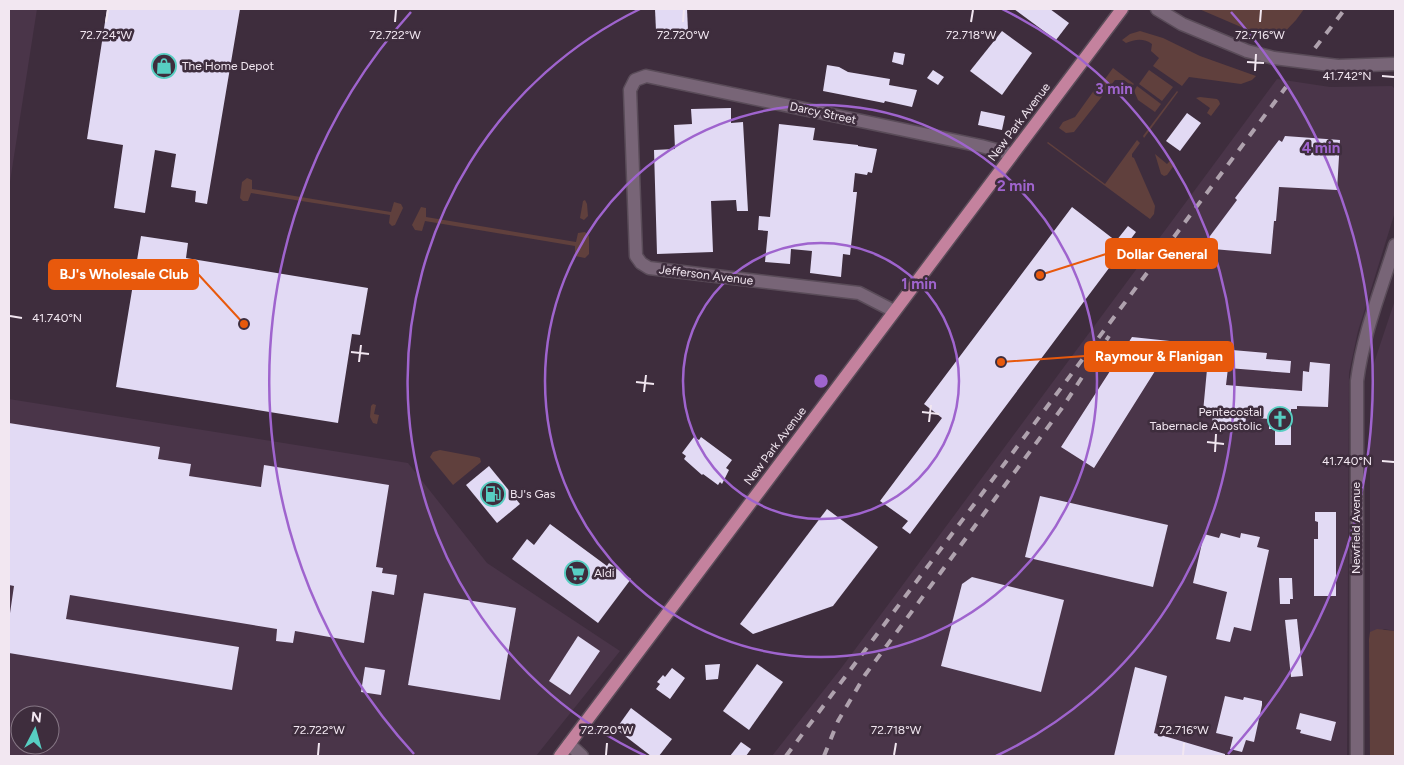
<svg xmlns="http://www.w3.org/2000/svg" width="1404" height="765" font-family="Figtree,sans-serif">
  <rect width="100%" height="100%" fill="#3e2d3d"/>
  <g fill="#4a3549" fill-rule="evenodd">
    <path d="M 9,9 L 37,9 L 9,188 Z"/>
    <path d="M 1277,79 L 1330,87 L 1392,86 L 1395,89 L 1395,212 L 1358,331 L 1349,373 L 1347,756 L 772,756 L 842,667 Z"/>
    <path d="M 1395,300 L 1395,631 L 1384,629 L 1370,639 L 1370,404 L 1373,366 Z"/>
    <path d="M 9,399 L 408,463 L 487,563 L 620,651 L 536,756 L 9,756 ZM 20,715 L 50,715 L 50,745 L 20,745 Z"/>
  </g>
  <g fill="#60403d">
    <path d="M 1199,9 L 1304,9 L 1296,20 L 1279,38 L 1241,27 Z"/>
    <path d="M 1140,31 L 1163,38 L 1200,56 L 1256,76 L 1252,80 L 1241,84 L 1189,77 L 1182,86 L 1153,66 L 1159,58 L 1151,51 L 1152,44 C 1144,38 1135,39 1126,43 L 1122,40 L 1130,34 Z"/>
    <path d="M 1113,68 L 1134,84 L 1132,86 L 1124,80 L 1115,80 L 1074,132 L 1066,133 L 1059,128 L 1063,122 L 1075,117 L 1095,89 L 1097,90 Z"/>
    <path d="M 1149,70 L 1173,87 L 1162,101 L 1139,84 Z"/>
    <path d="M 1137,86 L 1161,104 L 1155,112 L 1138,100 L 1134,91 Z"/>
    <path d="M 1177,91 L 1178,92 L 1144,138 L 1143,136 Z"/>
    <path d="M 1200,97 L 1217,99 L 1219,101 L 1220,104 L 1211,116 L 1207,113 L 1210,108 L 1196,98 Z"/>
    <path d="M 1137,140 L 1140,143 L 1132,154 L 1132,157 L 1134,158 L 1155,206 L 1154,214 L 1150,219 L 1047,143 L 1048,142 L 1105,184 Z"/>
    <path d="M 1155,154 L 1167,164 L 1171,160 L 1175,164 L 1167,175 L 1164,176 L 1161,174 Z"/>
    <path d="M 247,178 L 252,180 L 252,189 L 391,212 L 394,202 L 401,204 L 403,208 L 395,225 L 392,226 L 389,223 L 390,215 L 251,193 L 248,201 L 243,201 L 240,198 L 242,182 Z"/>
    <path d="M 585,200 L 587,204 L 588,216 L 584,220 L 580,218 L 583,201 Z"/>
    <path d="M 421,207 L 426,208 L 426,217 L 576,242 L 578,233 L 585,232 L 589,236 L 589,254 L 585,258 L 575,256 L 575,246 L 425,221 L 422,231 L 415,230 L 412,225 Z"/>
    <path d="M 373,404 L 376,405 L 374,414 L 379,415 L 377,424 L 373,423 L 370,417 L 371,406 Z"/>
    <path d="M 440,450 L 477,457 L 480,458 L 481,462 L 453,485 L 430,457 L 433,452 Z"/>
    <path d="M 1377,629 L 1395,631 L 1395,756 L 1370,756 L 1369,639 L 1370,632 Z"/>
  </g>
  <g fill="#e2daf4">
    <path d="M 107,9 L 240,9 L 207,204 L 195,202 L 196,191 L 171,187 L 176,154 L 155,150 L 145,213 L 114,208 L 123,145 L 87,139 Z"/>
    <path d="M 655,9 L 687,9 L 688,30 L 656,31 Z"/>
    <path d="M 1014,9 L 1050,9 L 1069,23 L 1056,40 Z"/>
    <path d="M 1002,31 L 1032,53 L 1002,95 L 970,71 Z"/>
    <path d="M 894,52 L 905,54 L 903,65 L 892,62 Z"/>
    <path d="M 827,65 L 839,67 L 848,72 L 890,79 L 889,85 L 917,90 L 912,107 L 885,101 L 884,103 L 874,101 L 823,91 Z"/>
    <path d="M 933,70 L 944,77 L 938,85 L 927,78 Z"/>
    <path d="M 731,108 L 731,123 L 743,122 L 748,211 L 737,211 L 736,200 L 711,201 L 713,252 L 657,254 L 654,150 L 675,149 L 674,125 L 692,124 L 691,109 Z"/>
    <path d="M 981,111 L 1005,116 L 1002,130 L 978,125 Z"/>
    <path d="M 1187,113 L 1201,123 L 1180,151 L 1166,141 Z"/>
    <path d="M 779,124 L 815,128 L 813,140 L 858,145 L 858,146 L 877,149 L 872,173 L 868,172 L 867,175 L 855,173 L 853,192 L 857,192 L 850,255 L 843,254 L 841,277 L 810,273 L 812,251 L 791,249 L 790,264 L 765,262 L 768,231 L 758,230 L 759,216 L 770,217 Z"/>
    <path d="M 1285,136 L 1340,140 L 1337,190 L 1279,187 L 1276,221 L 1274,221 L 1271,254 L 1201,248 L 1237,200 L 1235,198 L 1279,140 L 1282,142 Z"/>
    <path d="M 1072,207 L 1116,241 L 1128,226 L 1136,232 L 910,534 L 902,528 L 908,521 L 880,501 L 942,418 L 924,404 Z"/>
    <path d="M 141,236 L 188,243 L 186,258 L 368,288 L 360,335 L 352,334 L 338,423 L 116,387 Z"/>
    <path d="M 1132,337 L 1179,342 L 1185,344 L 1179,357 L 1167,352 L 1094,468 L 1061,447 Z"/>
    <path d="M 1209,348 L 1267,353 L 1266,359 L 1291,361 L 1290,373 L 1228,368 L 1226,385 L 1302,391 L 1303,371 L 1309,372 L 1310,362 L 1330,364 L 1328,407 L 1297,406 L 1297,409 L 1291,409 L 1291,445 L 1275,445 L 1275,429 L 1269,429 L 1269,419 L 1246,417 L 1245,427 L 1225,426 L 1212,424 L 1213,413 L 1203,412 Z"/>
    <path d="M 9,423 L 160,447 L 158,459 L 191,464 L 189,476 L 261,487 L 264,465 L 389,485 L 376,567 L 383,568 L 382,573 L 397,575 L 394,595 L 372,591 L 364,643 L 295,631 L 293,643 L 276,641 L 277,629 L 70,595 L 66,619 L 239,647 L 232,690 L 9,653 L 9,620 L 14,586 L 9,585 Z"/>
    <path d="M 694,437 L 699,440 L 701,437 L 732,460 L 726,468 L 729,470 L 722,484 L 720,482 L 718,485 L 703,474 L 702,475 L 684,459 L 686,456 L 682,453 Z"/>
    <path d="M 489,466 L 520,504 L 497,523 L 466,485 Z"/>
    <path d="M 1040,496 L 1168,525 L 1153,587 L 1025,557 Z"/>
    <path d="M 827,509 L 878,547 L 833,606 L 753,634 L 740,624 Z"/>
    <path d="M 1315,512 L 1336,512 L 1336,596 L 1314,596 L 1314,539 L 1318,539 L 1318,522 L 1315,521 Z"/>
    <path d="M 550,524 L 607,566 L 609,563 L 631,579 L 598,623 L 512,559 L 527,539 L 534,545 Z"/>
    <path d="M 1221,533 L 1240,538 L 1241,533 L 1260,537 L 1257,547 L 1269,550 L 1251,631 L 1234,627 L 1230,642 L 1216,639 L 1227,592 L 1193,583 L 1204,534 L 1219,538 Z"/>
    <path d="M 972,577 L 1064,600 L 1041,692 L 941,666 L 962,584 Z"/>
    <path d="M 1279,578 L 1292,578 L 1293,599 L 1290,599 L 1290,604 L 1280,604 Z"/>
    <path d="M 424,593 L 516,608 L 500,700 L 408,685 Z"/>
    <path d="M 1297,619 L 1303,676 L 1291,677 L 1285,620 Z"/>
    <path d="M 578,636 L 600,651 L 570,695 L 549,681 Z"/>
    <path d="M 720,664 L 718,679 L 706,680 L 705,665 Z"/>
    <path d="M 757,664 L 783,682 L 749,730 L 723,711 Z"/>
    <path d="M 365,667 L 385,670 L 381,695 L 361,692 Z"/>
    <path d="M 1135,667 L 1167,676 L 1154,733 L 1225,754 L 1225,756 L 1114,756 Z"/>
    <path d="M 672,668 L 685,678 L 670,699 L 656,689 L 660,684 L 657,682 L 663,675 L 665,677 Z"/>
    <path d="M 1225,696 L 1243,700 L 1244,697 L 1262,701 L 1262,705 L 1254,742 L 1246,740 L 1242,752 L 1230,749 L 1233,737 L 1216,733 Z"/>
    <path d="M 631,708 L 672,739 L 659,756 L 651,756 L 616,729 Z"/>
    <path d="M 1300,713 L 1336,722 L 1331,741 L 1300,733 L 1301,730 L 1296,729 Z"/>
    <path d="M 741,742 L 751,749 L 746,756 L 730,756 Z"/>
  </g>
  <g fill="none" stroke-linecap="round" stroke-linejoin="round">
    <defs>
      <g id="minor">
        <path d="M 1157,9 L 1182,24 L 1247,51"/>
        <path d="M 1338,66 L 1395,64"/>
        <path d="M 894,311 L 859,293 L 649,268 L 641,263 L 636,256 L 630,90 L 635,80 L 646,76 L 981,146 L 1011,154"/>
        <path d="M 569,744 L 582,756"/>
        <path d="M 1357,756 L 1357,381 C 1363,334 1381,290 1395,245"/>
      </g>
      <path id="major" d="M 560,756 L 1122,9"/>
    </defs>
    <use href="#minor" stroke="#5a4c59" stroke-width="15"/>
    <use href="#major" stroke="#5a4c59" stroke-width="15"/>
    <use href="#minor" stroke="#786577" stroke-width="12"/>
    <use href="#major" stroke="#c4829e" stroke-width="12"/>
    <g stroke="#afa2ae" stroke-width="4" stroke-dasharray="9 9" stroke-linecap="butt">
      <path d="M 1315,48 L 1345,9"/>
      <path d="M 786,756 L 1286,87"/>
      <path d="M 824,756 L 838,721 L 865,675 L 1062,408 L 1109,336"/>
    </g>
    <defs>
      <path id="minor-bridge" d="M 1247,51 L 1274,58 L 1338,66"/>
    </defs>
    <use href="#minor-bridge" stroke="#5a4c59" stroke-width="15" stroke-linecap="butt"/>
    <use href="#minor-bridge" stroke="#786577" stroke-width="12"/>
  </g>
  <path fill="none" stroke="#f2e7f1" stroke-width="2" d="M 106,22 L 108,10M 395,22 L 396,10M 683,22 L 684,10M 971,22 L 973,10M 1260,22 L 1261,10M 1247,62 L 1264,63M 1255,71 L 1256,54M 1382,76 L 1394,77M 10,316 L 22,318M 351,352 L 369,354M 359,362 L 361,345M 636,382 L 654,384M 644,392 L 646,375M 922,412 L 939,414M 929,422 L 931,405M 1207,442 L 1224,444M 1215,452 L 1216,434M 1382,461 L 1394,462M 318,755 L 319,743M 606,755 L 607,743M 894,755 L 896,743M 1183,755 L 1184,743"/>
  <g fill="none" stroke="#9f64ce" stroke-width="2.5">
    <circle cx="821" cy="381" r="138"/>
    <circle cx="821" cy="381" r="276"/>
    <path d="M646 756A414 414 0 0 1 640 9M1002 9A414 414 0 0 1 996 756"/>
    <path d="M414 754A552 552 0 0 1 411 12M1231 12A552 552 0 0 1 1228 754"/>
  </g>
  <defs>
    <symbol id="shop-ring" viewBox="-11 -11 22 22"><circle r="9.5" fill="#3e2d3d" stroke="#57cec2" stroke-width="1.5"/><path d="M-5-2.5h2.3a2.7 3.5 0 0 1 5.4 0H5L5.5 6h-11ZM-1.5-2.5h3a1.5 2.3 0 0 0-3 0Z" fill="#57cec2"/></symbol>
    <symbol id="church-ring" viewBox="-11 -11 22 22"><circle r="9.5" fill="#3e2d3d" stroke="#57cec2" stroke-width="1.5"/><path d="M-1.2-6h2.4v3.5h3.3v2.4h-3.3V6h-2.4V-.1h-3.3v-2.4h3.3Z" fill="#57cec2"/></symbol>
    <symbol id="fuel-ring" viewBox="-11 -11 22 22"><circle r="9.5" fill="#3e2d3d" stroke="#57cec2" stroke-width="1.5"/><path d="M-5.5-6h7V0h2V4h1.3V-2.5L3-4.5l.8-.8L6-3V5H2.5V1h-1V6h-7ZM-4.2-4.7v3.2H.2V-4.7Z" fill="#57cec2"/></symbol>
    <symbol id="supermarket-ring" viewBox="-11 -11 22 22"><circle r="9.5" fill="#3e2d3d" stroke="#57cec2" stroke-width="1.5"/><path d="M-6-5.5h2.5l.6 2H6L4.5 2H-2.5L-4.4-4H-6ZM-1.5 3.2a1.3 1.3 0 1 0 .1 0ZM3 3.2a1.3 1.3 0 1 0 .1 0Z" fill="#57cec2"/></symbol>
  </defs>
  <g fill-rule="evenodd">
    <use href="#shop-ring" x="150" y="52" width="28" height="28"/>
    <use href="#church-ring" x="1266" y="405" width="28" height="28"/>
    <use href="#fuel-ring" x="479" y="480" width="28" height="28"/>
    <use href="#supermarket-ring" x="563" y="559" width="28" height="28"/>
  </g>
  <g text-anchor="middle" dominant-baseline="central" stroke-width="5" stroke-linejoin="round" paint-order="stroke">
    <g font-size="12" fill="#f2e7f1" stroke="#3e2d3d" text-anchor="start">
      <text x="182" y="66">The Home Depot</text>
      <text x="1262" y="412" text-anchor="end">Pentecostal<tspan x="1262" dy="14">Tabernacle Apostolic</tspan></text>
      <text x="510" y="494">BJ's Gas</text>
      <text x="594" y="573">Aldi</text>
    </g>
    <g font-size="12" fill="#f2e7f1" stroke="#3e2d3d">
      <text transform="translate(823 113) rotate(12)">Darcy Street</text>
      <text transform="translate(1019 122) rotate(-53)">New Park Avenue</text>
      <text transform="translate(706 275) rotate(7)">Jefferson Avenue</text>
      <text transform="translate(775 446) rotate(-53)">New Park Avenue</text>
      <text transform="translate(1356 528) rotate(-90)">Newfield Avenue</text>
    </g>
  </g>
  <g font-size="12" text-anchor="middle" fill="#f2e7f1" stroke="#3e2d3d" stroke-width="5" stroke-linejoin="round" paint-order="stroke">
    <text x="106" y="39">72.724°W</text>
    <text x="395" y="39">72.722°W</text>
    <text x="683" y="39">72.720°W</text>
    <text x="971" y="39">72.718°W</text>
    <text x="1260" y="39">72.716°W</text>
    <text x="1347" y="80">41.742°N</text>
    <text x="57" y="322">41.740°N</text>
    <text x="1347" y="465">41.740°N</text>
    <text x="319" y="734">72.722°W</text>
    <text x="607" y="734">72.720°W</text>
    <text x="896" y="734">72.718°W</text>
    <text x="1184" y="734">72.716°W</text>
  </g>
  <circle cx="821" cy="381" r="8" fill="#9f64ce" stroke="#3e2d3d" stroke-width="2.5"/>
  <g font-size="15" text-anchor="middle" font-weight="bold" fill="#9f64ce" stroke="#3e2d3d" stroke-width="5" stroke-linejoin="round" paint-order="stroke">
    <text x="1114" y="94">3 min</text>
    <text x="1321" y="153">4 min</text>
    <text x="1016" y="191">2 min</text>
    <text x="919" y="289">1 min</text>
  </g>
  <path fill="none" stroke="#e8590c" stroke-width="2" d="M1040 275L1106 254M244 324L198 274M1001 362L1085 356"/>
  <g fill="#e8590c" stroke="#3e2d3d" stroke-width="2">
    <circle cx="1040" cy="275" r="5"/>
    <circle cx="244" cy="324" r="5"/>
    <circle cx="1001" cy="362" r="5"/>
  </g>
  <g fill="#e8590c" stroke="#e8590c" stroke-width="2">
    <rect x="1106" y="239" width="111" height="29" rx="5"/>
    <rect x="49" y="260" width="149" height="29" rx="5"/>
    <rect x="1085" y="342" width="148" height="29" rx="5"/>
  </g>
  <g font-size="14" text-anchor="middle" font-weight="bold" fill="#fff">
    <text x="1162" y="259">Dollar General</text>
    <text x="124" y="279">BJ's Wholesale Club</text>
    <text x="1159" y="361">Raymour &amp; Flanigan</text>
  </g>
  <rect width="1404" height="765" fill="none" stroke="#f2e7f1" stroke-width="20"/>
  <g transform="translate(35 730) rotate(6)"><circle r="24" fill="#3e2d3d" stroke="#867785"/>
  <path d="M0-4L9 19L0 12L-9 19Z" fill="#57cec2"/>
  <text y="-8" font-size="14" font-weight="bold" text-anchor="middle" fill="#f2e7f1">N</text>
  </g>
</svg>
